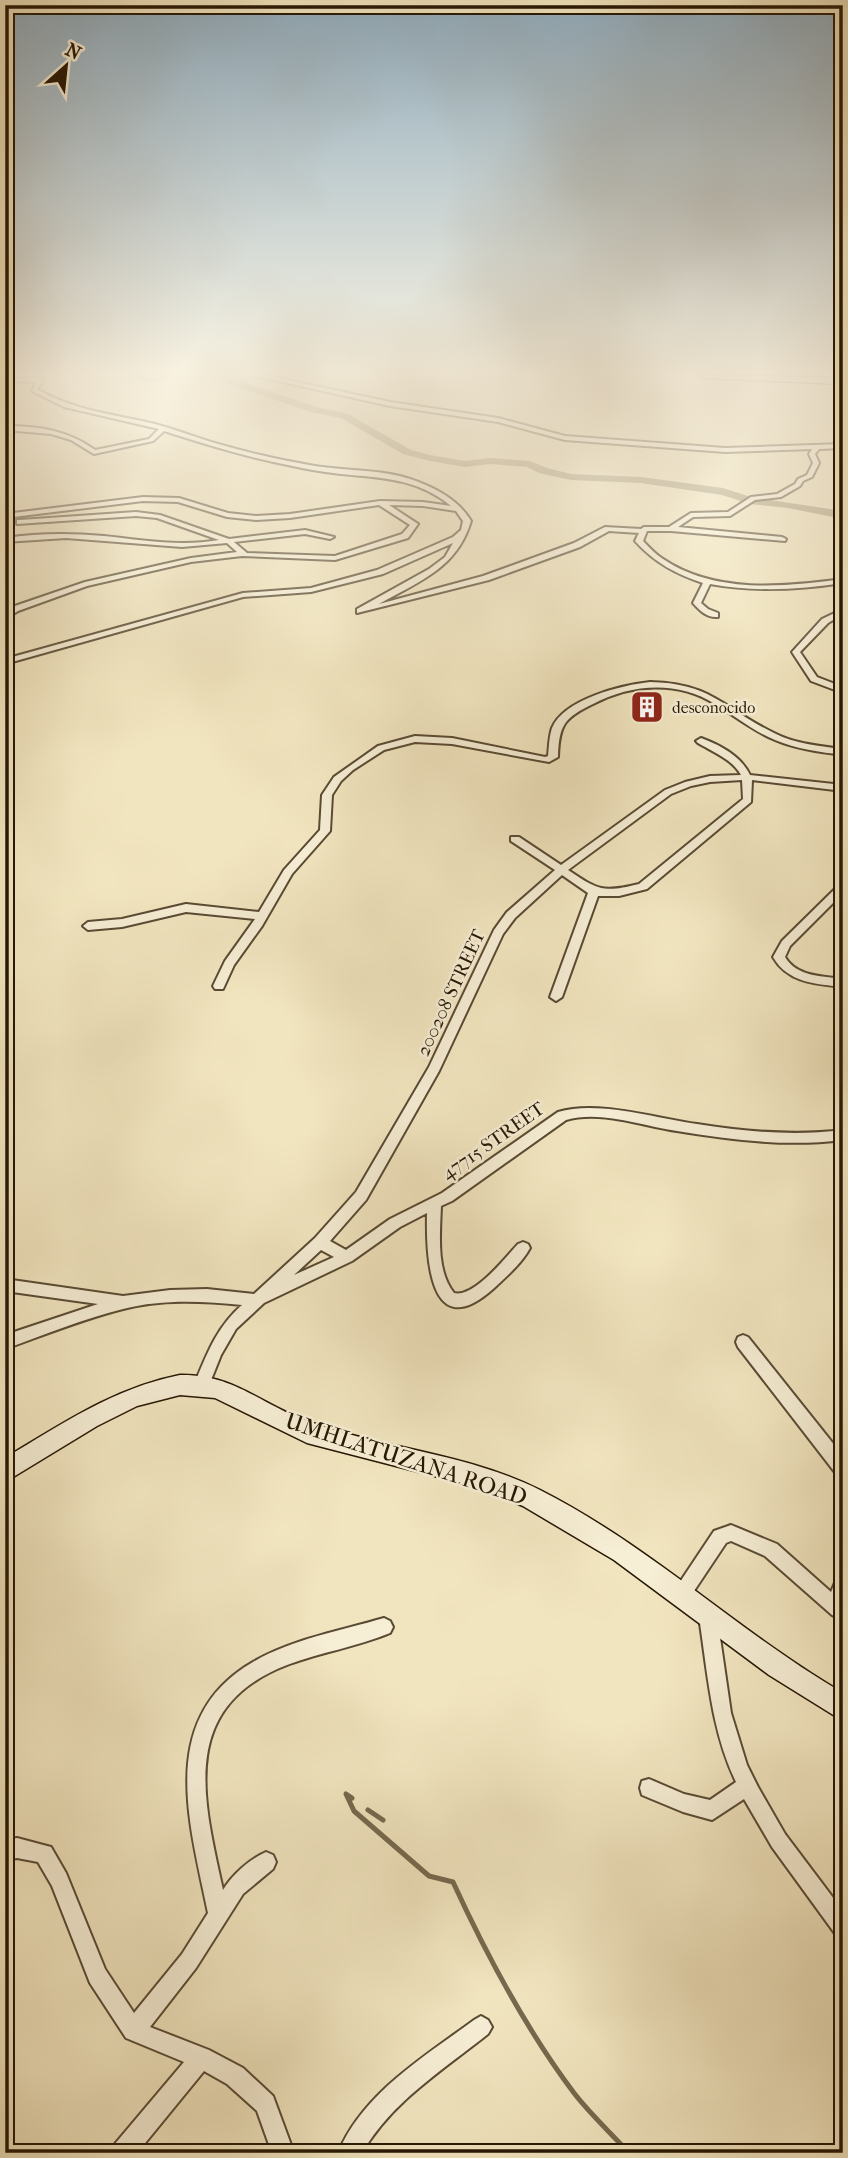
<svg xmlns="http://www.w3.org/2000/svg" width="848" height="2158" font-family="'IM FELL French Canon',serif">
  <rect width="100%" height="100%" fill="#f1e5bf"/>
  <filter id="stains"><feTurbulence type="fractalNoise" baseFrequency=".00286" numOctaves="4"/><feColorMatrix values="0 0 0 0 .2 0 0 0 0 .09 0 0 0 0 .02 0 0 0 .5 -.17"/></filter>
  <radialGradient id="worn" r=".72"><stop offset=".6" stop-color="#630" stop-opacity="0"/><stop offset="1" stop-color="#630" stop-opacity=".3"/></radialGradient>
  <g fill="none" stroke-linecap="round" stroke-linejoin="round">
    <g stroke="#76694e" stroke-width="5">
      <path d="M 352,1798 L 346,1794 L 354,1811 L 429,1876 L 453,1882 C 487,1956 525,2028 574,2093 C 591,2115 611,2133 629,2153"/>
      <path d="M 368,1810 L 383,1820"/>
    </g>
    <g fill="#ac9f7f" fill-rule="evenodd">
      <path d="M 123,375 L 194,375 L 147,383 Z"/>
      <path d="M 221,375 L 231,375 L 248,384 L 317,407 L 348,414 L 411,450 L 430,455 L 465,461 L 490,458 L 530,461 L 547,468 L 571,474 L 641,477 L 723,488 L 751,497 L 843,511 L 843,519 L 788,508 L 750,504 L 722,495 L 641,483 L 571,480 L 539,473 L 527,467 L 490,464 L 465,467 L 430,461 L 403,454 L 341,418 L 311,412 L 240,388 L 225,382 Z"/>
    </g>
    <defs>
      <g id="street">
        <path d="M 36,375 L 42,375 L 43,380 L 37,389 C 74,411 114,414 155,424 C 174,429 192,436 211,442 C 245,452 280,460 315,466 C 346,471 380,469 410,479 C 434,487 458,499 471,521 C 457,568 420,581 379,604 L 483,576 L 574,543 L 605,527 L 641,529 L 644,527 L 669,527 L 691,513 L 728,512 L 751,497 L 777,494 L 795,484 L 798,479 L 807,475 L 813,463 L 809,454 L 812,449 L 725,452 L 565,440 L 498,422 L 390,406 L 251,375 L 264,375 L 390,402 L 498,418 L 565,436 L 725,448 L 843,444 L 843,448 L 819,449 L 815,454 L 819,463 L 812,477 L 803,481 L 800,486 L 781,497 L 755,500 L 730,516 L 693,517 L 678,527 L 782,537 L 786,539 L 785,541 L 671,531 L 647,531 L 643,541 C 649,547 655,554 663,559 C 715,594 783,587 843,579 L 843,583 C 798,590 755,592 710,584 L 701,603 L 708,609 L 718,613 L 718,617 C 707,618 700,611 693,603 L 703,583 C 676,574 655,563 635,541 L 639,533 L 609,531 L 580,547 L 489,580 L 357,613 L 357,609 L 429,569 L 445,557 L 453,543 L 383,574 L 311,592 L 243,597 L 5,664 L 5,659 L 243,593 L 311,588 L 377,570 L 453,537 L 461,530 L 463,521 L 456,511 L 423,506 L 389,505 L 418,524 L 408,538 L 335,560 L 242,556 L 191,562 L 87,586 L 18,611 L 5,619 L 5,613 L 12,607 L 85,582 L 191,558 L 237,552 L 227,543 L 182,547 L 66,538 L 5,542 L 5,538 C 38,533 71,533 104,536 C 142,540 181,547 219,540 L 157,518 L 136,516 L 17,524 L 17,520 L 20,520 L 136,512 L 160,515 L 229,539 L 305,530 L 334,537 L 330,539 L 305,534 L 234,542 L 247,553 L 335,556 L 402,534 L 410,525 L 379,505 L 290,518 L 256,520 L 227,517 L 178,502 L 143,501 L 5,518 L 5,514 L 143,497 L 179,498 L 228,513 L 256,516 L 290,514 L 380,501 L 423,502 L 451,506 C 417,478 382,478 341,474 C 323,472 305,469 288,465 C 246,457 205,444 164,431 L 153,441 L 94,454 L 71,440 L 51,434 L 5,430 L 5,426 C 38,426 67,430 95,450 L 149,439 L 159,429 L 64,407 L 32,391 L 36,382 L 10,381 L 5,385 L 7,378 L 37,378 Z"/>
        <path d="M 843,609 L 843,614 L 828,623 L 800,652 L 817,677 L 843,687 L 843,693 L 811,681 L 792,652 L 822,619 Z"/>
        <path d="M 650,682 C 712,683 724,709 774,733 C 795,744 819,746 843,749 L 843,755 C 820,752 796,749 775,740 C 753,731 735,716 715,704 C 677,680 631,684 593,704 C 564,718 559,725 558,757 L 549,762 L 452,744 L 415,742 L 384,750 L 353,770 L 341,781 L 332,795 L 330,831 L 292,874 L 262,926 L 234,965 L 223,989 L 215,989 L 213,986 L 225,961 L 255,919 L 186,912 L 122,927 L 88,930 L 83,926 L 88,922 L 122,919 L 186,904 L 259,912 L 284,870 L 320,830 L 322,795 L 334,777 L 378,746 L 415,736 L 452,738 L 545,757 L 548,756 C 549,747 549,737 552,728 C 564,699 622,685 650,682 Z"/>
        <path d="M 701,738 C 720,745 741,756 750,775 L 843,785 L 843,791 L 752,780 L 751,802 L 647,889 L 619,896 L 598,896 L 562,997 L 556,1001 L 550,997 L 588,893 L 562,875 L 515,918 L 503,934 L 439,1071 L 366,1200 L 330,1241 L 346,1250 L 390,1219 L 442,1193 L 558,1112 C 598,1100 654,1118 697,1124 C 746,1132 794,1136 843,1130 L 843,1140 C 787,1147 733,1140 677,1131 C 642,1126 601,1110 566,1120 L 452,1201 L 441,1206 C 440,1234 436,1271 454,1293 C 474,1298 505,1258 518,1244 L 523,1242 L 528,1244 L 530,1248 C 522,1263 506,1277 493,1289 C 429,1346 426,1256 427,1213 L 400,1227 L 352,1261 L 264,1303 L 236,1329 L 221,1355 L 207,1390 L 202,1392 L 197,1390 L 194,1385 C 207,1354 216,1328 242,1305 C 203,1301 161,1299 123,1309 C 83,1319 44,1335 5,1349 L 5,1335 L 98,1304 L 5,1291 L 5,1279 L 123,1296 L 170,1290 L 207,1289 L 254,1294 L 315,1238 L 356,1192 L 429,1067 L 494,930 L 507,912 L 555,870 L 511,841 L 511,837 L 519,837 L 561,865 L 665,790 L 685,782 L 710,776 L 741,775 C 732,759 713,752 698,743 L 696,741 ZM 742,780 L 743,799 L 639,884 C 603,893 598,890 568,870 L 671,794 L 691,786 L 710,782 ZM 321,1250 L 334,1257 L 294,1275 Z"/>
        <path d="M 843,884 L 843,893 L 790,946 L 785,957 C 797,977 822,976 843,979 L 843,987 C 816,984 788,983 773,957 L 782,941 L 839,885 Z"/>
        <path d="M 743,1335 L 748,1337 L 843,1456 L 843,1477 L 837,1475 L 738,1347 L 736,1342 L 738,1337 Z"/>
        <path d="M 731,1525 L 777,1544 L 831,1592 L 837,1578 L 843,1576 L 843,1616 L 838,1618 L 832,1615 L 765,1556 L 731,1541 L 726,1543 L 688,1600 L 682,1603 L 676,1600 L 673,1594 L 676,1588 L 714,1531 Z"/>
        <path d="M 708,1608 L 714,1611 L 717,1617 L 731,1713 L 747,1765 L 758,1787 L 785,1834 L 843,1911 L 843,1938 L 836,1935 L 772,1847 L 744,1799 L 712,1820 L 683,1812 L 642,1795 L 640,1788 L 642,1781 L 649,1779 L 684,1794 L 710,1800 L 736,1782 C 711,1730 708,1674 699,1617 L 702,1611 Z"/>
        <path d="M 384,1618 L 390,1621 L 393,1627 L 390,1633 C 357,1647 321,1652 287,1665 C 178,1707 203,1799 223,1890 C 232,1875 250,1859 266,1852 L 273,1855 L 276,1862 L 273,1869 L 243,1894 L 196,1968 L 150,2027 L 209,2050 L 243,2068 L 273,2096 L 294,2153 L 272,2153 L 257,2111 L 227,2084 L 204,2071 L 137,2153 L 111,2153 L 114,2145 L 184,2062 L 126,2038 L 90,1983 L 52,1886 L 38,1862 L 17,1858 L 5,1860 L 5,1840 L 17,1838 L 51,1847 L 66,1873 L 105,1969 L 134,2013 L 182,1954 L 208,1913 C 190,1824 156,1718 253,1662 C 292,1639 340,1631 384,1618 Z"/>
        <path d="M 481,2016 L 488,2020 L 492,2027 L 488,2034 C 443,2070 391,2102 362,2153 L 338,2153 C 363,2093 424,2057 474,2020 Z"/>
      </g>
      <path id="secondary" d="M 180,1375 C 234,1374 260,1404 307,1421 C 384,1449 466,1453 540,1490 C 652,1547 737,1631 843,1693 L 843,1721 L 769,1675 L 614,1560 L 523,1506 L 477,1487 L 307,1443 L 215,1398 L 180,1395 L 137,1406 L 97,1426 L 5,1482 L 5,1458 C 62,1424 114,1388 180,1375 Z"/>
      <path id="highway" d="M 699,375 L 843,378 L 843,384 L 704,378 Z"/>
    </defs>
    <use href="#street" stroke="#594a33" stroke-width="4"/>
    <use href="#secondary" stroke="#261704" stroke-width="3"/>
    <use href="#highway" stroke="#261704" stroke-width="3"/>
    <use href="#street" fill="#f6eed5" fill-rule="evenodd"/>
    <use href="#secondary" fill="#f6eed5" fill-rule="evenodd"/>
    <use href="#highway" fill="#f1e5bf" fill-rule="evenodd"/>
  </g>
  <linearGradient id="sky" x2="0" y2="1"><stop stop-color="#90acbe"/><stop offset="0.55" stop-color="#f9f3e2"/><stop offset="1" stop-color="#f9f3e2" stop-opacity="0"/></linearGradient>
  <rect width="848" height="678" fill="url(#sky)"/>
  <defs>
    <symbol id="building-square" viewBox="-11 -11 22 22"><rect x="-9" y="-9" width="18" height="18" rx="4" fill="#8f2418" stroke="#f6eed5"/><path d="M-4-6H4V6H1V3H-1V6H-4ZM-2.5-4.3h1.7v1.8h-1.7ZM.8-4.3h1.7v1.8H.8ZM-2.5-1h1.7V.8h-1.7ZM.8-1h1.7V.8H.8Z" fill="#fff"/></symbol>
  </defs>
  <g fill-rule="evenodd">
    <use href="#building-square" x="628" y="688" width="38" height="38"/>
  </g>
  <g text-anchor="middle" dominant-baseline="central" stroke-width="5" stroke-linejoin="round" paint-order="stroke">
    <g font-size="16" fill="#261704" stroke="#f6eed5" text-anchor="start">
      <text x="672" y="707">desconocido</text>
    </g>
    <g font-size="19" fill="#261704" stroke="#f6eed5">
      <text transform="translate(451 993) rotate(-65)">200208 STREET</text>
      <text transform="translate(493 1141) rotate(-35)">47715 STREET</text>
    </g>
    <g font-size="23" fill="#261704" stroke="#f6eed5">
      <text transform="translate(406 1459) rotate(18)">UMHLATUZANA ROAD</text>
    </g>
  </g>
  <rect width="848" height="2158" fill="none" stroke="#f1e5bf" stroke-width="28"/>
  <rect x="7" y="7" width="834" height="2144" fill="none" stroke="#261704" stroke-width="3.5"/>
  <rect x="14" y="14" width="820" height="2130" fill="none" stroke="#261704" stroke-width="2"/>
  <g transform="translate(66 66) rotate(27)" stroke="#f6eed5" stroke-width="5" paint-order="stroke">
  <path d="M0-5L12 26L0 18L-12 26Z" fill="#261704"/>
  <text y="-10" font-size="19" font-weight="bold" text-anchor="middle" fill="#261704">N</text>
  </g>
  <rect width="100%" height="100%" filter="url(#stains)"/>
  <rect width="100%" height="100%" fill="url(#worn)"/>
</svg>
